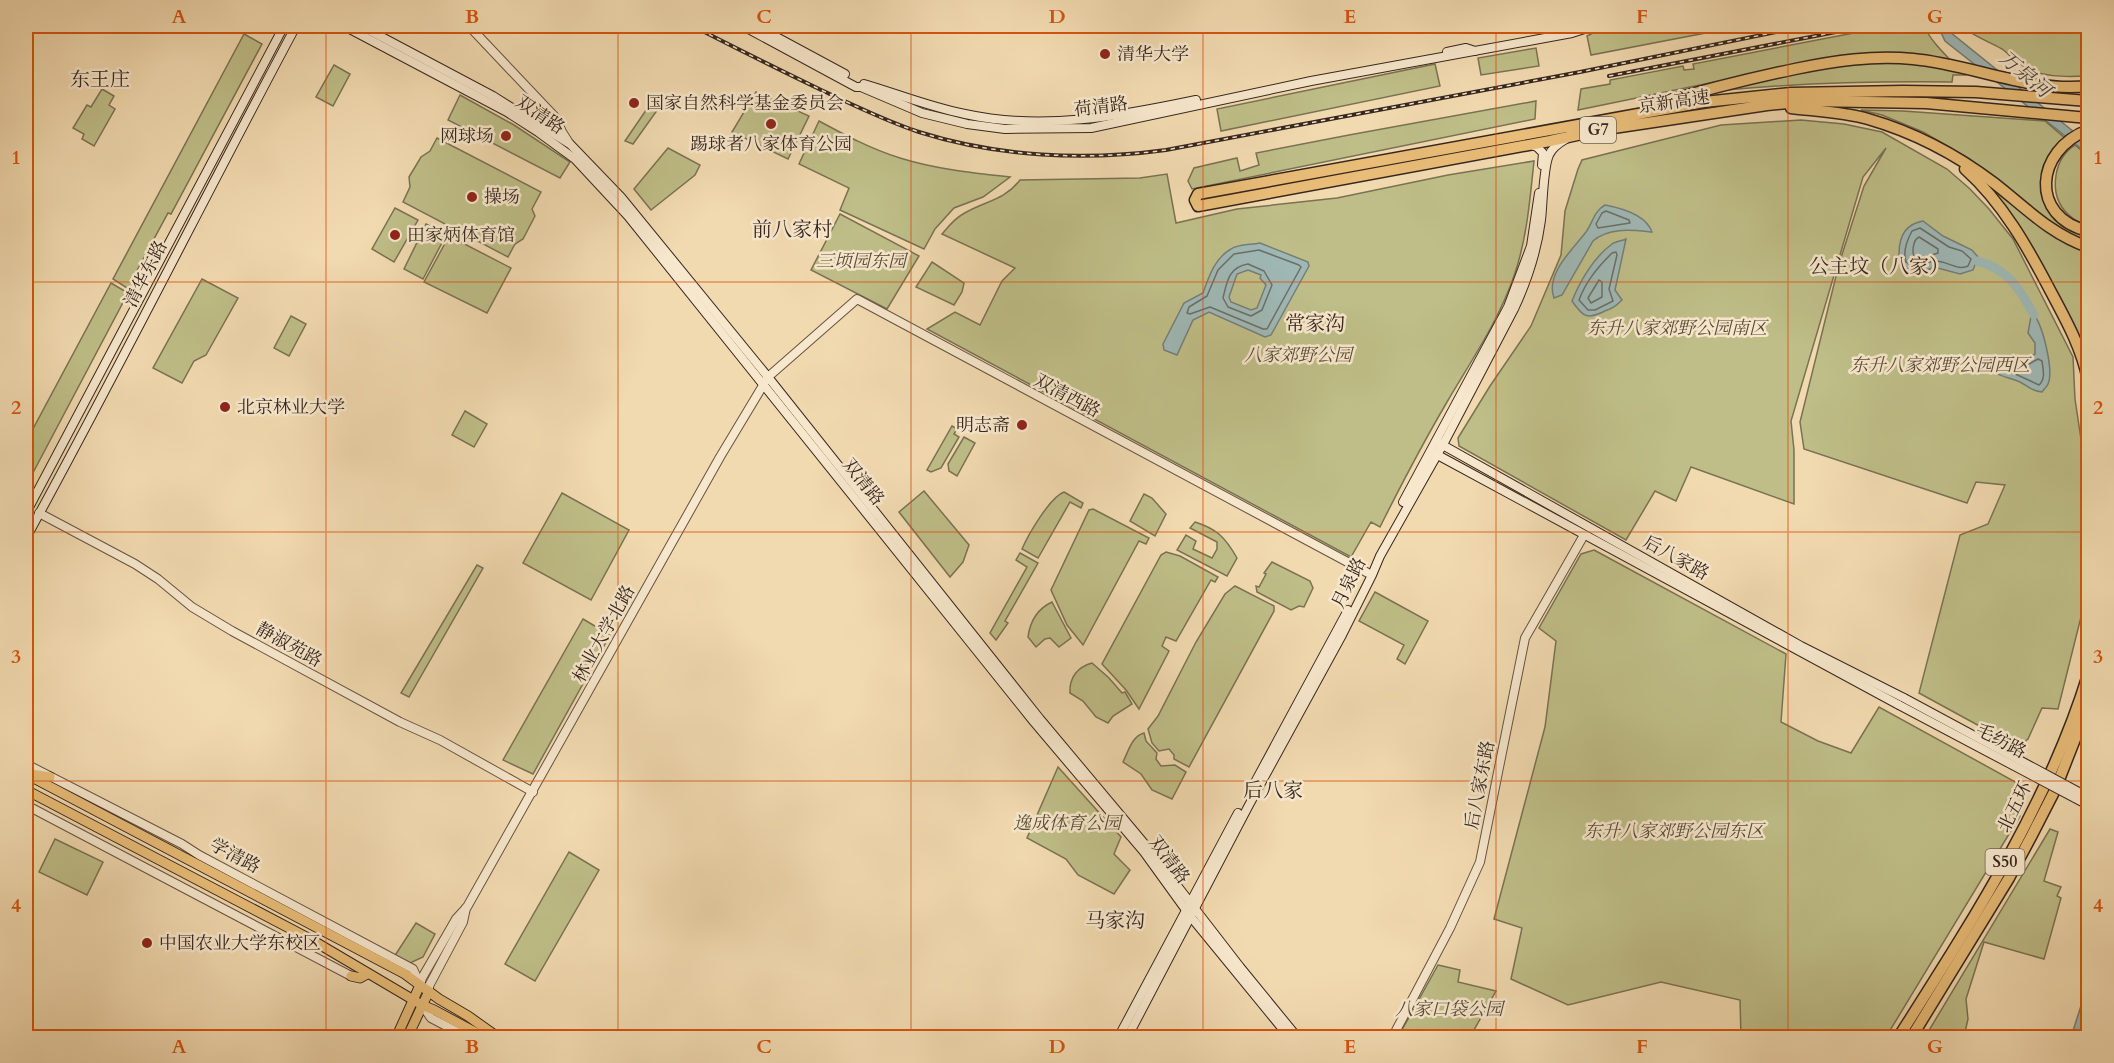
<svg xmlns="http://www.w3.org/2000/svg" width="2114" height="1063" font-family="Cardo,'Noto Serif SC',serif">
  <rect width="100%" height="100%" fill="#f2dab0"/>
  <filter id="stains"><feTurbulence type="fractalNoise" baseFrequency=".00333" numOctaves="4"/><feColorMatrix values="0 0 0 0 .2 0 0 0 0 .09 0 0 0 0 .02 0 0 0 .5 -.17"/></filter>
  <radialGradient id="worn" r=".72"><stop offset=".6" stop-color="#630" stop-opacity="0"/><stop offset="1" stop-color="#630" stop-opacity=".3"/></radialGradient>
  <g fill="#bfbe88" stroke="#7a7253" stroke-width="1.5">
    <path d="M 1607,26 L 1742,26 L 1591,55 L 1587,36 Z"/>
    <path d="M 1890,26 L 1925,26 C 1927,39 1955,64 1965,75 L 1953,75 L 1952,82 C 1876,81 1801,83 1726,90 L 1719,81 L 1578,110 L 1581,89 L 1610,84 L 1610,80 L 1683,66 L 1684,70 L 1694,69 L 1693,64 Z"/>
    <path d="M 1961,26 L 2088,26 L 2088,76 C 2066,77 2039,78 2020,64 C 2013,60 2008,53 2002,49 C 1988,41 1973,36 1961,26 Z"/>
    <path d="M 244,34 L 262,44 L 171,214 L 168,213 L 134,276 L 137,278 L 130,290 L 113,279 Z"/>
    <path d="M 1536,48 L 1539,66 L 1481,75 L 1478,58 Z"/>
    <path d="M 1435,64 L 1440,86 L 1221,131 L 1217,109 Z"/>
    <path d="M 334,65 L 350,74 L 333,106 L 316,97 Z"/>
    <path d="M 102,89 L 114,96 L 109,105 L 115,109 L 94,146 L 82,139 L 84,134 L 73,128 L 87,105 L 91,107 Z"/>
    <path d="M 756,92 L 809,116 L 788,159 L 732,132 Z"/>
    <path d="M 460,95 L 514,125 L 570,162 L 560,178 L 448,120 Z"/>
    <path d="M 655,97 L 663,102 L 633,144 L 625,141 Z"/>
    <path d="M 1536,101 L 1535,119 L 1192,189 L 1188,181 L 1194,168 L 1237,158 L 1240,171 L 1259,165 L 1256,153 L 1349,135 Z"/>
    <path d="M 1861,110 L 1903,111 L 2045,121 L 2066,139 C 2038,163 2035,177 2053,209 C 2062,224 2071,232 2088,237 L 2088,371 L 2004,206 L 1970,159 L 1923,132 L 1882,115 Z"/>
    <path d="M 1801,120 L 1844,124 L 1882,132 L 1947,169 L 1970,189 L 1989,209 L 2013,239 L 2073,357 L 2075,399 L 2088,486 L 2088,589 L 2058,709 L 2042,708 L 2028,739 L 2018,747 L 1919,693 L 1960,535 L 1988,524 L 2005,485 L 1976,482 L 1967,503 L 1804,449 L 1800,422 L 1839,264 L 1864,186 L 1886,148 L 1863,177 L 1791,421 L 1794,450 L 1794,504 L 1691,467 L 1676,501 L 1655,491 L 1626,540 L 1459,446 L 1458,438 L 1490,386 L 1531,326 L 1561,255 L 1565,211 L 1578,169 L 1582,160 L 1721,125 Z"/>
    <path d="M 819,121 C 845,135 871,149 900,158 C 935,169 973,173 1010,177 L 983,197 L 954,208 L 935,229 L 924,249 L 840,210 L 849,188 L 799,164 Z"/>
    <path d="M 437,138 L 541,192 L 532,209 L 535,216 L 523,239 L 515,244 L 508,257 L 403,202 L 410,187 L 409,177 L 421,157 L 430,151 Z"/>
    <path d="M 2075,145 L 2088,156 L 2088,226 C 2079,222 2071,219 2064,210 C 2049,191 2054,158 2075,145 Z"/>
    <path d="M 668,148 L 700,165 L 695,175 L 651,210 L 634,189 Z"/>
    <path d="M 1534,161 C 1530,199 1527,237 1515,273 C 1500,319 1471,361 1447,402 C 1423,443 1401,485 1380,527 L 1371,522 L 1351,557 L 927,329 L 955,312 L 980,325 L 1002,281 L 1015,268 L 942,234 C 948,227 954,219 963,214 C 984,201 1004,201 1020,180 L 1140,178 L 1167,174 L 1176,223 L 1237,209 L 1337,198 L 1448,175 Z"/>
    <path d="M 395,208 L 418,220 L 394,262 L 372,249 Z"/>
    <path d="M 840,214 L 919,256 L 887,309 L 811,270 Z"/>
    <path d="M 426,224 L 446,235 L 423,279 L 404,269 Z"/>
    <path d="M 449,236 L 511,268 L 487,313 L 424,282 Z"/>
    <path d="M 932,262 L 964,283 L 962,292 L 954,305 L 916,287 Z"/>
    <path d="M 202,279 L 238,298 L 206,355 L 194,361 L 182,383 L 153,368 Z"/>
    <path d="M 111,283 L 128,293 L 26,486 L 26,442 Z"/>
    <path d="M 291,316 L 306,324 L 289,356 L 274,348 Z"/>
    <path d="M 465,411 L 487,424 L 474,447 L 452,435 Z"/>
    <path d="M 952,426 L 957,429 L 954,434 L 959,437 L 941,468 L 931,472 L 927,470 Z"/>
    <path d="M 964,437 L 975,443 L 957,476 L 949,471 L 948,464 Z"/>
    <path d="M 924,491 L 969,545 L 963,562 L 950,577 L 899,512 Z"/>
    <path d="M 1064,492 L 1083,503 L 1081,508 L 1070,502 L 1038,558 L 1022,549 C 1028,535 1050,497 1064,492 Z"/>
    <path d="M 562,493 L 629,530 L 591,600 L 523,563 Z"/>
    <path d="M 1144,494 L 1152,498 L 1166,514 L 1155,536 L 1130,521 Z"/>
    <path d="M 1093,509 L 1149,538 L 1146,544 L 1139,541 L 1083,645 L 1067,625 L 1051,590 L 1089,510 Z"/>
    <path d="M 1195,522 C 1217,529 1225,537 1237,558 L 1227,576 L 1177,550 L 1186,535 L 1196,541 L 1193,549 L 1212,558 L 1217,549 L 1217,542 L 1190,528 Z"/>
    <path d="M 1594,550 L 1786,654 L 1781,722 L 1818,741 L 1851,753 L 1879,707 L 2019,784 L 2007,808 L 2020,816 L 1886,1037 L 1741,1037 L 1740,1000 L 1661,982 L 1568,1005 L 1511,979 L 1522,928 L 1494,919 L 1545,727 L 1556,641 L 1539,628 L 1581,554 Z"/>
    <path d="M 1166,552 L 1180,556 L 1218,577 L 1215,582 L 1211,580 L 1176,641 L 1166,637 L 1162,646 L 1169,651 L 1139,709 L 1126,690 L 1102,664 L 1161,555 Z"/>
    <path d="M 1020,553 L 1038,563 L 1005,621 L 1008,623 L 996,640 L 990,633 L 1027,567 L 1016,560 Z"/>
    <path d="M 1272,562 L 1310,581 L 1313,588 L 1304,607 L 1299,606 L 1291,610 L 1257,592 L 1256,586 L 1259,587 L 1266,574 L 1264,573 Z"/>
    <path d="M 477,565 L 483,568 L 409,697 L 401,693 Z"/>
    <path d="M 1235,586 L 1274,606 L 1274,611 L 1189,767 L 1174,759 L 1174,755 L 1169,749 L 1159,751 L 1152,743 L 1148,729 L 1158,716 L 1196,642 L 1225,594 Z"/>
    <path d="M 1375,592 L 1428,621 L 1405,664 L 1397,659 L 1404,645 L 1359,621 Z"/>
    <path d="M 1052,602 L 1071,638 L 1059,647 L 1050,638 L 1045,639 L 1036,647 L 1028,637 C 1030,622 1037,609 1052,602 Z"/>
    <path d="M 583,619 L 610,635 L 533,774 L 503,760 Z"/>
    <path d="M 1092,663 L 1109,678 L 1122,693 L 1125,692 L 1132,704 L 1113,716 L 1108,723 L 1096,717 L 1083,701 L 1070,693 C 1069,677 1078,667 1092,663 Z"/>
    <path d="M 1144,733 L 1146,741 L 1157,753 L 1156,759 L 1161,766 L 1175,765 L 1186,772 L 1172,799 L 1152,790 L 1141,774 L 1123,762 C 1128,752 1132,736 1144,733 Z"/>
    <path d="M 1058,767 L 1121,837 L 1114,854 L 1130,870 L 1114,894 L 1078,875 L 1066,859 L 1027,838 Z"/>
    <path d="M 2050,829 L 2058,832 L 2044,881 L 2061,887 L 2057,896 L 2061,898 L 2044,959 L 1984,942 L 1966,999 L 1968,1019 L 1964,1037 L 1925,1037 Z"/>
    <path d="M 55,839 L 103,862 L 87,895 L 39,872 Z"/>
    <path d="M 569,852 L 599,870 L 535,981 L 505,964 Z"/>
    <path d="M 416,923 L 435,934 L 423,957 L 408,964 L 394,957 Z"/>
    <path d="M 1438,965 L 1460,970 L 1458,982 L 1496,991 L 1470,1037 L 1398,1037 Z"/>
  </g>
  <g fill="#9fb8b5" stroke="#757e79" stroke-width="1.5" fill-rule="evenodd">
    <path d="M 1938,26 L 1946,26 L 1950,32 L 2084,140 L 2088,140 L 2088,154 L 1945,41 Z"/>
    <path d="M 1605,205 C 1621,208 1646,215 1652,232 C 1631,230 1609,227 1593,241 L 1562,295 L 1554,298 C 1545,274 1573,249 1586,232 C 1593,222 1594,211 1605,205 Z"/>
    <path d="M 1923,221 L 1943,236 L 1972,250 L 1978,257 L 1973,270 L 1960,274 L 1934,267 C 1922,274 1911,272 1900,265 C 1897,244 1900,225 1923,221 Z"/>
    <path d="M 1626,239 L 1615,290 L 1622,300 C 1616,306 1613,308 1605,311 C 1587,320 1583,317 1572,301 C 1580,281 1594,257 1612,244 C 1615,242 1621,241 1626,239 Z"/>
    <path d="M 1260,243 L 1308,262 L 1309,266 L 1271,335 L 1265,337 L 1209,312 L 1193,320 L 1177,355 L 1164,350 L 1163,344 L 1184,303 L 1203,293 C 1209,276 1215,258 1231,249 C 1238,244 1251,245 1260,243 ZM 1248,270 L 1261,275 L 1260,278 L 1266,285 L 1257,308 L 1251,310 L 1231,302 L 1229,297 L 1237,274 Z"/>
    <path d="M 2034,315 C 2043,326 2054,371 2048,384 C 2047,387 2044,389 2042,392 C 2033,392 2028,386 2020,382 C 2011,378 2001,377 1992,371 L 1991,365 L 1994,359 L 2000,356 L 2021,362 L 2035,354 L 2035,343 L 2028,333 L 2031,316 Z"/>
    <path d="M 2088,984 L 2088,1037 L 2071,1037 Z"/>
  </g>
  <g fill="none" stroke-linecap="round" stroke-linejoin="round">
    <g stroke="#6a6f6a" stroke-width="1.5">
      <path d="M 1606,211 L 1629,220 L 1630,223 L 1598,228 L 1596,224 L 1602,213 Z"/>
      <path d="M 1920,228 L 1949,247 L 1962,251 L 1971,259 L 1968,266 C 1958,271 1947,261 1935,261 C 1922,262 1922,270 1906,262 C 1903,252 1907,240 1912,231 Z"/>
      <path d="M 1919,237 L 1938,249 L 1938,253 L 1923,258 L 1914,257 C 1912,251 1913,240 1919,237 Z"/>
      <path d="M 1259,250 L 1299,265 L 1301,267 L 1267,329 L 1263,329 L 1210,307 L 1190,314 L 1187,313 L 1189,307 L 1207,296 L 1218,270 L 1234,254 Z"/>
      <path d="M 1616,252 L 1617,255 L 1609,289 L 1613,301 L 1595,310 L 1588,310 L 1579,300 C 1586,281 1598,267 1612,253 Z"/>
      <path d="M 1248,264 L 1264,271 L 1272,285 L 1262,310 L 1251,316 L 1228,307 L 1223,298 C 1227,281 1229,267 1248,264 Z"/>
      <path d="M 1599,280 L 1602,282 L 1602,297 L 1591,303 L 1588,298 Z"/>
      <path d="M 2038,359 L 2042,361 C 2043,369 2046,379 2039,385 L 1998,366 L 2001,363 L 2022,368 Z"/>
    </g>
    <path stroke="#9fb8b5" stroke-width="9" d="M 1977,261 C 2007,268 2020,289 2034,315"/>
    <defs>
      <g id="tertiary">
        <path d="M 469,26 L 556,118 L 562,132 L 569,143"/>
        <path d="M 39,513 L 135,564 L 158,579 L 192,607 L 232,631 L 400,722 L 440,740 L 533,792"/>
        <path d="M 26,764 L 182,844 L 199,855 L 413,969 L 420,984"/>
        <path d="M 26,805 L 351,976"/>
        <path d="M 420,985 L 422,978 L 456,919 L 467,907 L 720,457 L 768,377 L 857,299 L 1368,573"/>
        <path d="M 429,991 L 429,986 L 463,922 L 466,908"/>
        <path d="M 422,1005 L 431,1018 L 469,1038"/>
        <path d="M 1392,1038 L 1450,928 L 1480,862 L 1525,638 L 1584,535"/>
      </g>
      <g id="secondary">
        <path d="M 344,26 L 507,112 L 538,132 L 575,159 L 628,216 L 1034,722 L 1144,852 L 1191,917 L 1290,1038"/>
        <path d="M 361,26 L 493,96 L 570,144 L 621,197 L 768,377 L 1040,719 L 1148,848 L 1240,967 L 1298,1038"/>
        <path d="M 743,26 L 856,87 L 861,87 L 922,113 L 967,124 L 1005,129 L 1091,128 L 1311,81 L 1572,33 L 1594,26"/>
        <path d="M 756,26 L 845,74"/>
        <path d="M 1447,52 L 1466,48 L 1475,51"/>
        <path d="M 864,84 C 898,94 930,107 965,114 C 1042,131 1120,116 1196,100"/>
        <path d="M 1531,145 L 1537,147 L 1543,153 L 1542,165"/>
        <path d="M 1439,443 L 1801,646 L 1904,698"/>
        <path d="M 1432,452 L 1899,705"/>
        <path d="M 1403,502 L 1508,307 L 1531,246 L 1539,193"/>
        <path d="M 26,513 L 284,26"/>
        <path d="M 26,538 C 119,369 205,196 296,26"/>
        <path d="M 1253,786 L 1348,610"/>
        <path d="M 1118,1038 L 1238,813"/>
        <path d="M 1127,1038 L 1249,805 L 1342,635 L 1372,575 L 1380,556 L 1446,439 L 1514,309 C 1527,281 1537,251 1541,220 C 1543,204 1543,168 1549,155 C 1552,148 1559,143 1566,139"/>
      </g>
      <g id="primary">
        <path d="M 26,774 L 405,974 L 439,999 L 468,1016 L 499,1038"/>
        <path d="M 31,774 L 50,777"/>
        <path d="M 26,790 L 312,940 L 422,1005 L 434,1010 L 486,1038"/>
        <path d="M 351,976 L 360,978 L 367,974"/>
        <path d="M 396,1038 L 420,985"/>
        <path d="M 407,1038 L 429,991"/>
      </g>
      <g id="motorway">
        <path d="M 2088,101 L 1976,92 L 1903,91 L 1791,93 L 1704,102 L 1198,194 L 1195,200 L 1198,206 L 1550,141 L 1600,130 L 1767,105 L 1809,101 L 1926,103 L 2088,118"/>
        <path d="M 1653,105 C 1700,91 1747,79 1795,69 C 1834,61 1873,55 1913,59 C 1970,64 2032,93 2088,86"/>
        <path d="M 1791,108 C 1816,111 1843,112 1868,119 C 1913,132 1957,155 1994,183 C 2025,207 2050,234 2088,247"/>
        <path d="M 2088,130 C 2035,150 2029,217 2088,231"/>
        <path d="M 1965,169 C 2003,203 2028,248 2051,292 C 2066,320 2082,349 2088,380"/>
        <path d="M 1898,1038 C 1971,923 2048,805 2088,675"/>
        <path d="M 1911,1038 L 2009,878 L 2032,835 L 2055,790 L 2088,706"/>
      </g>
    </defs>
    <use href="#tertiary" stroke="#655342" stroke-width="10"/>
    <use href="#secondary" stroke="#36261e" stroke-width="10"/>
    <use href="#primary" stroke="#36261e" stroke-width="11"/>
    <use href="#motorway" stroke="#36261e" stroke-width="13"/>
    <use href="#tertiary" stroke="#f7e7cc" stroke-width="8"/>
    <use href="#secondary" stroke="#f7e7cc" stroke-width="8"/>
    <use href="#primary" stroke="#e9bd78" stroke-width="9"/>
    <use href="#motorway" stroke="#e9bd78" stroke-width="10"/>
    <defs>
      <g id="rail">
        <path d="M 693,26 C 733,47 774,67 815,87 C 849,103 883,120 919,132 C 998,157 1085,161 1166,150 L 1580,72 L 1806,26"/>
        <path d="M 1609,76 L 1867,26"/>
      </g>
    </defs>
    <use href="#rail" stroke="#36261e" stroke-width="4"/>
    <use href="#rail" stroke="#f7e7cc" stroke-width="1.5" stroke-dasharray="4.5" stroke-linecap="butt"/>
    <defs>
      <g id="secondary-bridge">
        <path d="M 1904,698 L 2088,797"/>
        <path d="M 1899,705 L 2088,805"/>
      </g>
    </defs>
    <use href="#secondary-bridge" stroke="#36261e" stroke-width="10" stroke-linecap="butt"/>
    <use href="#secondary-bridge" stroke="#f7e7cc" stroke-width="8"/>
  </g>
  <path fill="none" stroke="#d6540e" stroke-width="1.5" stroke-opacity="0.55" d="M 326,26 L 326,1038M 618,26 L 618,1038M 911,26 L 911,1038M 1203,26 L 1203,1038M 1496,26 L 1496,1038M 1788,26 L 1788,1038M 26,282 L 2088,282M 26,532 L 2088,532M 26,781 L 2088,781"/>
  <g fill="#8f2418" stroke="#f7e7cc" stroke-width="2">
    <circle cx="1105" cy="54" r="6"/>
    <circle cx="634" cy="103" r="6"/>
    <circle cx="771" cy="124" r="6"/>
    <circle cx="506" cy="136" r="6"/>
    <circle cx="472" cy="197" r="6"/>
    <circle cx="395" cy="235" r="6"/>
    <circle cx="225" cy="407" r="6"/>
    <circle cx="1022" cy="425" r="6"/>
    <circle cx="147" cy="943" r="6"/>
  </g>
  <g text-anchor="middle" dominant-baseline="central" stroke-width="5" stroke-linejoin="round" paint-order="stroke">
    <g fill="#f7e7cc" stroke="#706052" stroke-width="1.5">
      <rect x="1580" y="117" width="36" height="26" rx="4.5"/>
      <rect x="1985.5" y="849" width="39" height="26" rx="4.5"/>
    </g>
    <g font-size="16" font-weight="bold" fill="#36261e">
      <text x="1598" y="130">G7</text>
      <text x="2005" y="862">S50</text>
    </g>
    <g font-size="18" fill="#36261e" stroke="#f7e7cc" text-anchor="start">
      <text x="1117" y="54">清华大学</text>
      <text x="646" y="103">国家自然科学基金委员会</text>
      <text x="494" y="136" text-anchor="end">网球场</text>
      <text x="771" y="144" text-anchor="middle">踢球者八家体育公园</text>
      <text x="484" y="197">操场</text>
      <text x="407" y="235">田家炳体育馆</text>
      <text x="237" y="407">北京林业大学</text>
      <text x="1010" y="425" text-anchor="end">明志斋</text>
      <text x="159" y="943">中国农业大学东校区</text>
    </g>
    <g font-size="18" fill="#36261e" stroke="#f7e7cc">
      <text transform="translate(1674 102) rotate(-8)">京新高速</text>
      <text transform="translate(1101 107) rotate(-7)">荷清路</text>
      <text transform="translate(540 115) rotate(34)">双清路</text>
      <text transform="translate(146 274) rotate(-63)">清华东路</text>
      <text transform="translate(1067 396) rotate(28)">双清西路</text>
      <text transform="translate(863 482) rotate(51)">双清路</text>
      <text transform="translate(1676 558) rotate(29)">后八家路</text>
      <text transform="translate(1349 583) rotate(-64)">月泉路</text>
      <text transform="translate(604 634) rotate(-61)">林业大学北路</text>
      <text transform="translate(289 645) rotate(29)">静淑苑路</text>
      <text transform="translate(2001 741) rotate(28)">毛纺路</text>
      <text transform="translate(1480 785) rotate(-79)">后八家东路</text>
      <text transform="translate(2015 807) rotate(-64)">北五环</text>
      <text transform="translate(235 856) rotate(28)">学清路</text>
      <text transform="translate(1169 860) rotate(53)">双清路</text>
    </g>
    <g font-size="18" font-style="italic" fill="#584c38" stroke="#f7e7cc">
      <text x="861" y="261">三顷园东园</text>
      <text x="1677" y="328">东升八家郊野公园南区</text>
      <text x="1298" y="355">八家郊野公园</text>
      <text x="1940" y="365">东升八家郊野公园西区</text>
      <text x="1067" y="823">逸成体育公园</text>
      <text x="1674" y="831">东升八家郊野公园东区</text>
      <text x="1449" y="1009">八家口袋公园</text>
    </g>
    <g font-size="20" font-style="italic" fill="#504a44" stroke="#f7e7cc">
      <text transform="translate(2025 74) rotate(40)">万泉河</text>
    </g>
    <g font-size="20" fill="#36261e" stroke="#f7e7cc">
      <text x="100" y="79">东王庄</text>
      <text x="792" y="229">前八家村</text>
      <text x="1879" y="266">公主坟（八家）</text>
      <text x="1315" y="323">常家沟</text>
      <text x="1273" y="790">后八家</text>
      <text x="1115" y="920">马家沟</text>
    </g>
  </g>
  <rect width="2114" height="1063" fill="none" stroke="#f2dab0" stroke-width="66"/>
  <rect x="33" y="33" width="2048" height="997" fill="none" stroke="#d6540e" stroke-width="2"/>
  <g font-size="20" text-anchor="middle" font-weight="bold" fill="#d6540e">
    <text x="179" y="23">A</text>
    <text x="472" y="23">B</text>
    <text x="764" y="23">C</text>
    <text x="1057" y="23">D</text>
    <text x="1350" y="23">E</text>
    <text x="1642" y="23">F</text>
    <text x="1935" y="23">G</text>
    <text x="16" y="164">1</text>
    <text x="2098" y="164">1</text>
    <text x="16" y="414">2</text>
    <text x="2098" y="414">2</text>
    <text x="16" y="663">3</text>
    <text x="2098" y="663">3</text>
    <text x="16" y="912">4</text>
    <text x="2098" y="912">4</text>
    <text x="179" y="1053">A</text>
    <text x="472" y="1053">B</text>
    <text x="764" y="1053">C</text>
    <text x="1057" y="1053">D</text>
    <text x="1350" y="1053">E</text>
    <text x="1642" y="1053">F</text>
    <text x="1935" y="1053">G</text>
  </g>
  <rect width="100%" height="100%" filter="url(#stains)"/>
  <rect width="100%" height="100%" fill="url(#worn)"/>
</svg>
